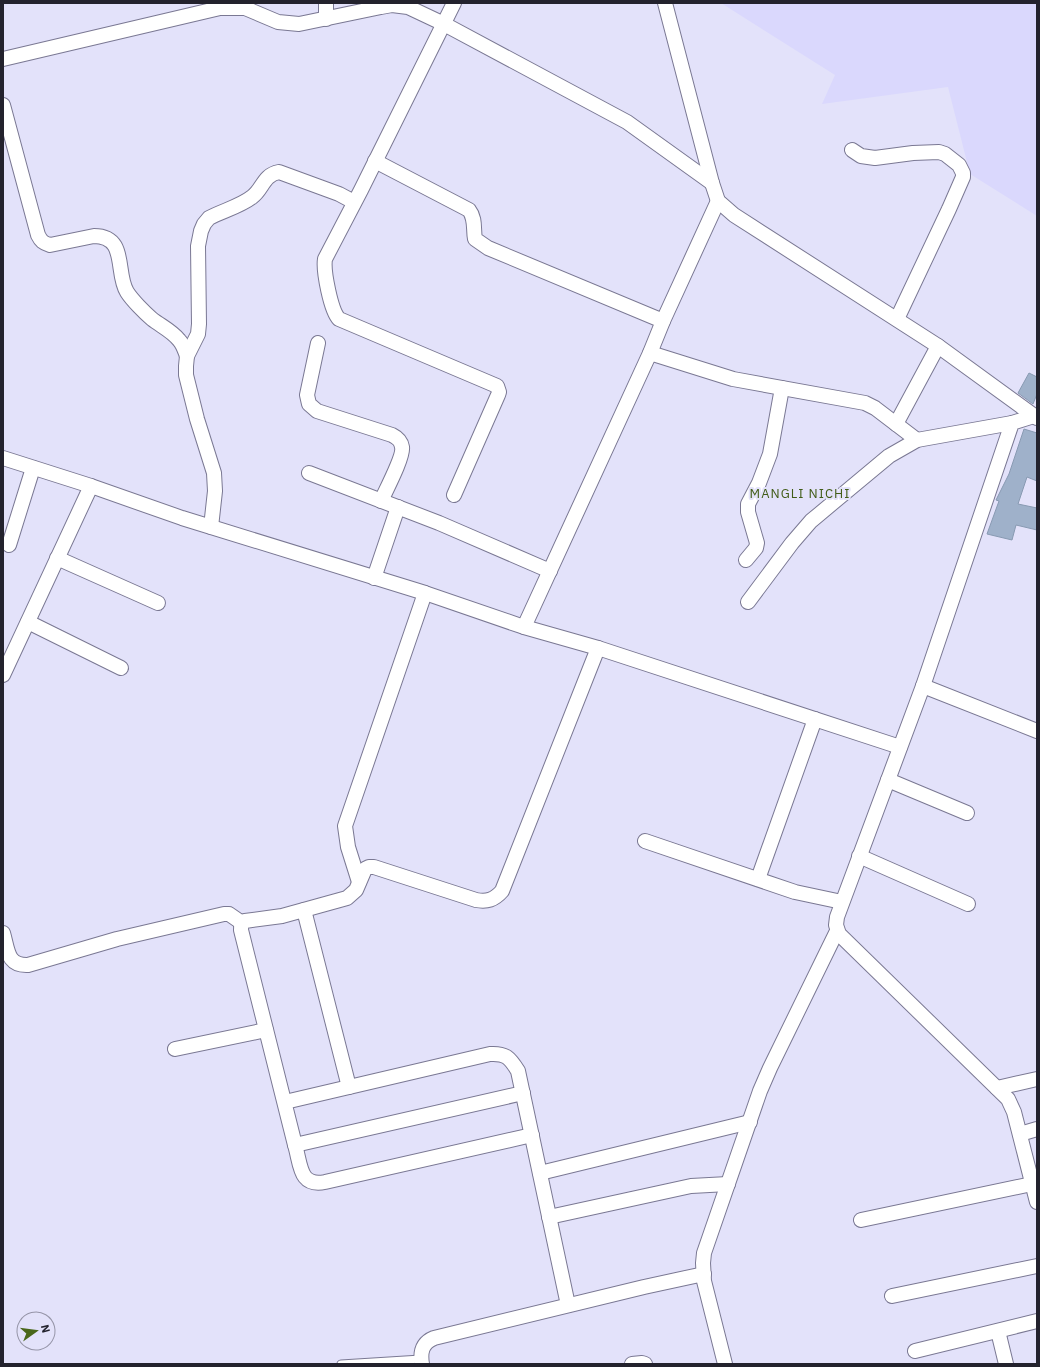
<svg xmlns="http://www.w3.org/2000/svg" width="1040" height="1367" font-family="'IBM Plex Sans',sans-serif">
  <rect width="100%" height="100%" fill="#e3e2fa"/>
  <path fill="#dad8fd" d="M 721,3 L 1037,3 L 1037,216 L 970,174 L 948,87 L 822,104 L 835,75 Z"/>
  <g fill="#9fb1ca" stroke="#889ab2">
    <path d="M 1029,373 L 1037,377 L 1037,394 L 1033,404 L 1018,393 Z"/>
    <path d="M 1024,429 L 1037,433 L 1037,481 L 1027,477 L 1018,504 L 1037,508 L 1037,530 L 1016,525 L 1012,540 L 987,534 L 999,501 L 996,500 L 1009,474 Z"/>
  </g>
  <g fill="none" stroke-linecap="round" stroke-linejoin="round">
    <defs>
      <path id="service" d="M 341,1364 L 421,1359"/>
      <g id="minor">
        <path d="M 665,3 L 712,183 L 718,201 L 734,215 L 938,346 L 1037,418"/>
        <path d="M 326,19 L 326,3"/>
        <path d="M 3,59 L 220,8 L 245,8 L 278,22 L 299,24 L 381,7 L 392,5 L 408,7 L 444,24 L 627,122 L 712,183"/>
        <path d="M 3,105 L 38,235 C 41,241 43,243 50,245 L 94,236 C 128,236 115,273 127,292 C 132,300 145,313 152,319 C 161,326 172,331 179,340 C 183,344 185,351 187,356"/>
        <path d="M 852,150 L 861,156 L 875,158 L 913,153 L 939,152 L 945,154 L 959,165 L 963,173 L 963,177 L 949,209 L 897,319"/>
        <path d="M 375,161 L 469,210 C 476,219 473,229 475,239 L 488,248 L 663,321"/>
        <path d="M 318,343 L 307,395 L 309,404 L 317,411 L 392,435 C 398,438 401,441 402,447 C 404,456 386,490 381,501"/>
        <path d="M 650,353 L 733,379 L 865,403 L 875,408 L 917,440"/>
        <path d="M 1034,416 L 1012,423 L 923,686 L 837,917 L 836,925 L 839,934 L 1008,1099 L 1014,1112 L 1037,1202"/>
        <path d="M 896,424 L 938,346"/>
        <path d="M 3,458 L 91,486 L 182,518 L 425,593 L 524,627 L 598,648 L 900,747"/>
        <path d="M 309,473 L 439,523 L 550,571"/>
        <path d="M 454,495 L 498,395 L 499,392 L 497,386 L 339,319 C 331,311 323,271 325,259 L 361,190 L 454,3"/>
        <path d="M 211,527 L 215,491 L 214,473 L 197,419 L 186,375 L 186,366 L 187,356 L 198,334 L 199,324 L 198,246 L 201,231 L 204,224 L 209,218 C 222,211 241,206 252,197 C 263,189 263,175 279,172 L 339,194 L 354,202"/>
        <path d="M 9,545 L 33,468"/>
        <path d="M 57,558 L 158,603"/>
        <path d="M 746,560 L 756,548 L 757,543 L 748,512 L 748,504 L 759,483 L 770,454 L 782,388"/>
        <path d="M 374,578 L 398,507"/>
        <path d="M 748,602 L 792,543 L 811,521 L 889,456 L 917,440 L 1012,423"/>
        <path d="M 28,622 L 121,668"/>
        <path d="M 524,627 L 650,353 L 663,321 L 718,201"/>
        <path d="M 3,675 L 91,486"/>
        <path d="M 923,686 L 1037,731"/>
        <path d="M 888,780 L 967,813"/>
        <path d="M 645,841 L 795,892 L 842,902"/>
        <path d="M 859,856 L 968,904"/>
        <path d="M 758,879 L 815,719"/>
        <path d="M 359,882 L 348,847 L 345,826 L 425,593"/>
        <path d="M 304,910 L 349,1087"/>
        <path d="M 3,933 C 8,950 7,966 28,965 L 117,939 L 224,914 L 229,914 L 242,923"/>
        <path d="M 175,1049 L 266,1030"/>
        <path d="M 997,1088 L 1037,1079"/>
        <path d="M 285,1102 L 490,1054 C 506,1053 510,1058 518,1071 L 568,1305"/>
        <path d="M 1020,1134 L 1037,1129"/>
        <path d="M 532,1135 L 325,1182 C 299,1187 301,1165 295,1145 L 241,930 C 241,926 241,923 245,921 L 282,916 L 347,898 L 356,890 L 365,869 L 369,867 L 374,867 L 476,900 C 487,902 494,900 502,891 L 598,648"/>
        <path d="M 295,1145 L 523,1093"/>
        <path d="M 540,1173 L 750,1122"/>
        <path d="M 549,1217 L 691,1186 L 728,1184"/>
        <path d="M 861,1220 L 1032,1184"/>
        <path d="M 892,1296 L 1037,1266"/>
        <path d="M 998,1331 L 1006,1364"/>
        <path d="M 915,1351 L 1037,1321"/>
        <path d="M 422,1364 C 420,1352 422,1343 434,1338 L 644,1287 L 704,1274"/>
        <path d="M 632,1364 L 642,1363 L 645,1364"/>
        <path d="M 725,1364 L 704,1281 L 703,1263 L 704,1253 L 760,1091 L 770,1068 L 837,931"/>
      </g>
    </defs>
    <use href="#service" stroke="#7a7893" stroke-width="9"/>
    <use href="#minor" stroke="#7a7893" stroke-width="16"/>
    <use href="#service" stroke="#fff" stroke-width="7"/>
    <use href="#minor" stroke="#fff" stroke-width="14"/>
  </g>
  <g text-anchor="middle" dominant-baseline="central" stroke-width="4" stroke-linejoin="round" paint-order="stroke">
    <g font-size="13" letter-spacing="1" fill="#415c17" stroke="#e3e2fa">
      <text x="800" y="493">MANGLI NICHI</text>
    </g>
  </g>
  <rect width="1040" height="1367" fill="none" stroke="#23222d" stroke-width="8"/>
  <g transform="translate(36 1331) rotate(76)"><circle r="19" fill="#e3e2fa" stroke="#9695a8"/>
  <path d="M0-3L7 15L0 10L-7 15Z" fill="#4a671b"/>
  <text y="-6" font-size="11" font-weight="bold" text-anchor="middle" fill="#23222d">N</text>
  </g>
</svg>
